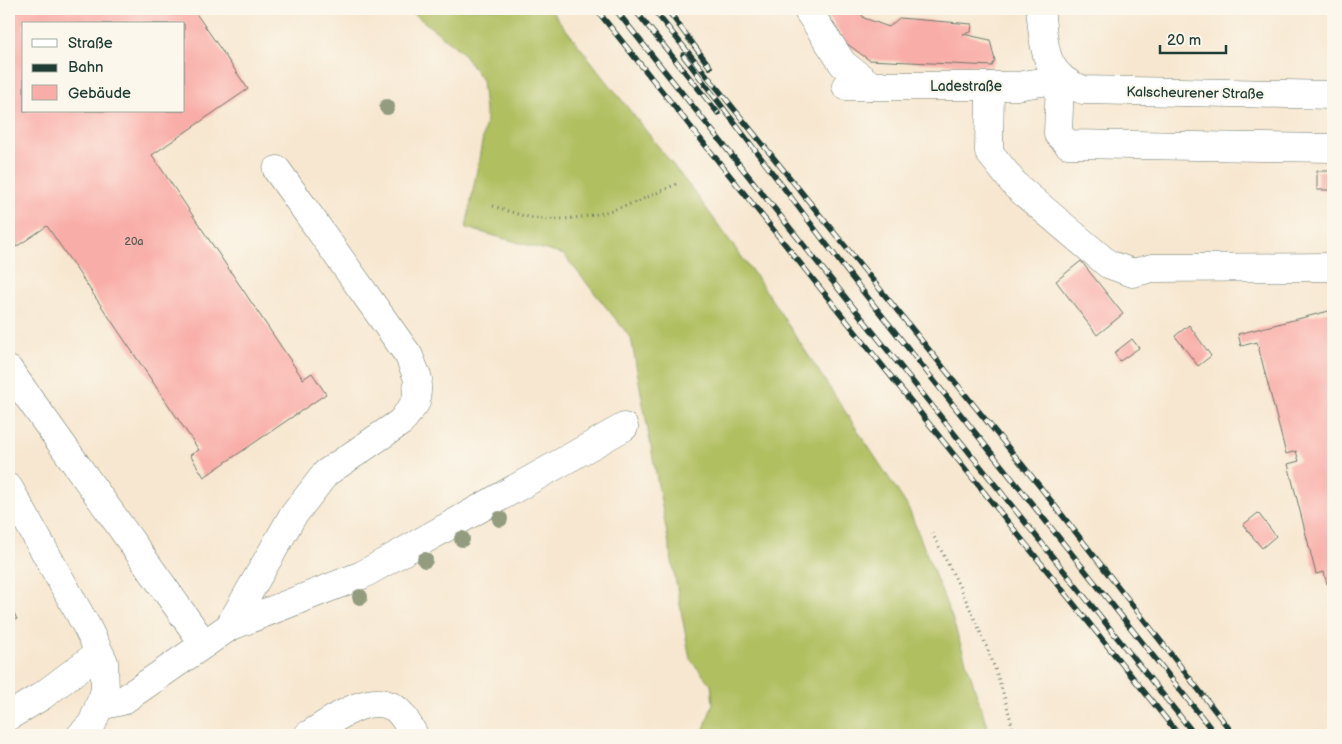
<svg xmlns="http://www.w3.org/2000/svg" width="1342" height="744" font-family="'Balsamiq Sans',sans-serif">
  <rect width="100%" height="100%" fill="#fbf7ec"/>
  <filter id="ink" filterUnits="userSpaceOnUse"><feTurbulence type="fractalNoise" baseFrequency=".02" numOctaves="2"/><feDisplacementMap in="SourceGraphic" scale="10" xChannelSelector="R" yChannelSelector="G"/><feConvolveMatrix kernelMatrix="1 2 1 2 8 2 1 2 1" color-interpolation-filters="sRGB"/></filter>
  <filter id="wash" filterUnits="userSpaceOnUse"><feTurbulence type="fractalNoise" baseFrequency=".0096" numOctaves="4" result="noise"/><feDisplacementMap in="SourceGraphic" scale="20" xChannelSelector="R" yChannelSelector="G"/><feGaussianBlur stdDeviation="1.12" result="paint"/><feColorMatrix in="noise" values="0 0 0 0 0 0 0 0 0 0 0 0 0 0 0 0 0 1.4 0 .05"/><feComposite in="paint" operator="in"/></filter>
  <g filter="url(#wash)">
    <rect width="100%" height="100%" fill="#f7e7d0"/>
    <path fill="#b0bf61" stroke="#687e4a" d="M 408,9 L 550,9 L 695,193 L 760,282 L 908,507 L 952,618 L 990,735 L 702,735 L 713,703 L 711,685 L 690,659 L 631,338 L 564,255 L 466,228 L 486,121 L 482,80 L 462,52 Z"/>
    <g id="blocks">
      <g fill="#f9ada8" fill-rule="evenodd">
        <path d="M 9,9 L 193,9 L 248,89 L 152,155 L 303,379 L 312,373 L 326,394 L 204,477 L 190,455 L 199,450 L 47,226 L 16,247 L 9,236 ZM 24,24 L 184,24 L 184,111 L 24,111 Z"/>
        <path d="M 824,9 L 858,9 L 864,18 L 889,27 L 899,18 L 972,24 L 971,32 L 963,34 L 990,40 L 995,61 L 992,66 L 869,60 L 846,43 Z"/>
        <rect x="1317" y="171" width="16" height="19"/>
        <path d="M 1081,261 L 1123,314 L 1097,335 L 1056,281 Z"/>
        <path d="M 1333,310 L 1333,588 L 1327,584 L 1324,572 L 1316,574 L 1288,464 L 1299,461 L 1296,451 L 1286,454 L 1257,342 L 1241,346 L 1238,334 Z"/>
        <path d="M 1189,325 L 1211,356 L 1198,366 L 1175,336 Z"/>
        <path d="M 1132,339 L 1139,348 L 1120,361 L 1114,353 Z"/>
        <path d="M 1258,513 L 1276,536 L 1262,548 L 1243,525 Z"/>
        <path d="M 9,604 L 17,619 L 9,623 Z"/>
      </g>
    </g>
  </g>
  <g filter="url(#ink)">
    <use href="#blocks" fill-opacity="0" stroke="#6b786b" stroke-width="1"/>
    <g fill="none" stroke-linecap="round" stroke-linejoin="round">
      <defs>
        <g id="minor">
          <path d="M 807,9 L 843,64 L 872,86"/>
          <path d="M 1040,9 C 1045,47 1042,75 1083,90 L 1333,95"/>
          <path d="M 1060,79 L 1058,134 L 1068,144 L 1333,148"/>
          <path d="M 846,86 L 1017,86 L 1060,79"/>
          <path d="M 990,86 L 989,152 L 1016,186 L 1108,264 L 1133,273 L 1152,268 L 1333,267"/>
          <path d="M 9,370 L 204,644"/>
          <path d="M 9,488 L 87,627 L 104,662 L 105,691 L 92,724 L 81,735"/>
          <path d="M 229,627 L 362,575 L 624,427"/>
          <path d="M 99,706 L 122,701 L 229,627 L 292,517 L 326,473 L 401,422 L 416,402 L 418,379 L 409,356 L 277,170"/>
          <path d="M 9,716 L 42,696 L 99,653"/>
          <path d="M 308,735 C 331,722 366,692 393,707 C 402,712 409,726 414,735"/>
        </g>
      </defs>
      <use href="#minor" stroke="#6b786b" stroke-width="29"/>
      <g stroke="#6b786b" stroke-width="3" stroke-dasharray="1 4" stroke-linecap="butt">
        <path d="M 493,206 C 506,210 521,216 534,218 C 585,224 631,206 676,184"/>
        <path d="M 932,533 C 966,598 999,663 1014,735"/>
      </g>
      <use href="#minor" stroke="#fff" stroke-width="28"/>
      <defs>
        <g id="rail">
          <path d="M 596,9 L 1179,735"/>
          <path d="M 615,9 L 1195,735"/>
          <path d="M 634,9 L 718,113"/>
          <path d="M 653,9 L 1041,488 L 1234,735"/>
          <path d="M 667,9 L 710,67"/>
          <path d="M 683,55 L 849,274 L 1216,735"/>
        </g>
      </defs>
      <use href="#rail" stroke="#1f3d34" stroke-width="5.5"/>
      <use href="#rail" stroke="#fbf7ec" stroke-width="4" stroke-dasharray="11" stroke-linecap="butt"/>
    </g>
    <g fill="#949c80">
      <circle cx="387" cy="107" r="8"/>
      <circle cx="500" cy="519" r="8"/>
      <circle cx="462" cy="539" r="8"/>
      <circle cx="425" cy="560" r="8"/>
      <circle cx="360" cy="597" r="8"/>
    </g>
  </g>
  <g text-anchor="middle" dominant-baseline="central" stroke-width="4" stroke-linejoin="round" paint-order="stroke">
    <g font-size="11" fill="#565951">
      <text x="134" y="241">20a</text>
    </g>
    <g font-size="14" fill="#1f3d34" stroke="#fbf7ec">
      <text x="966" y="86">Ladestraße</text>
      <text transform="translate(1195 93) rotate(1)">Kalscheurener Straße</text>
    </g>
  </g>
  <rect width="1342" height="744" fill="none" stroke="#fbf7ec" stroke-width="30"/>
  <rect x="22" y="22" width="162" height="90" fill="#fbf7ec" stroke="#a3ada2"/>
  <rect x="32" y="39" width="25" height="8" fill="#ffffff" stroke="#a3ada2"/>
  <text x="68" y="48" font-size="15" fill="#1f3d34">Straße</text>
  <rect x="32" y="64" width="25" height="8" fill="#1f3d34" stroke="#a3ada2"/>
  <text x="68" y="72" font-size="15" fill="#1f3d34">Bahn</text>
  <rect x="32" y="85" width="25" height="15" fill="#f9ada8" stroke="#a3ada2"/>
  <text x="68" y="98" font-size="15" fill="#1f3d34">Gebäude</text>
  <path d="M1160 45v8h66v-8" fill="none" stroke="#1f3d34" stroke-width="2.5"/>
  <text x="1167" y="45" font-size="15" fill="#1f3d34" stroke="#fbf7ec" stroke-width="4" paint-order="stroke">20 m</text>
</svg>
